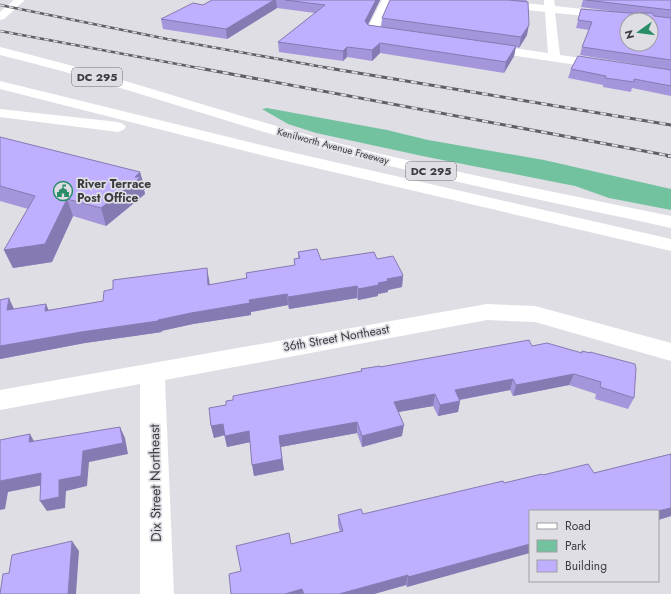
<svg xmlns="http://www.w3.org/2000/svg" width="671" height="594" font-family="Jost,sans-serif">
  <rect width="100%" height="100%" fill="#dfdee5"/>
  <path fill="#73c29f" d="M 267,108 L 387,130 L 428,140 L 544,160 L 671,189 L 671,210 L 609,198 L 575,186 L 427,157 L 316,133 L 288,124 L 262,109 Z"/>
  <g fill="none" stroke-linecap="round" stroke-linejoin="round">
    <g fill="#fff" fill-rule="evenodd">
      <path d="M 382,0 L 392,0 L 379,29 L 401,33 L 403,35 L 401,37 L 397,38 L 372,34 L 366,31 Z"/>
      <path d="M 461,0 L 494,0 L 544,5 L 544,0 L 554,0 L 555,6 L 671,19 L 671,25 L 651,23 L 651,20 L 627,20 L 555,13 L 560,55 L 608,62 L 610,65 L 608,68 L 604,69 L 482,51 L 480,48 L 486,44 L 548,53 L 545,12 L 466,3 Z"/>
      <path d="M 487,304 L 535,306 L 671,343 L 671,361 L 535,322 L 487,320 L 165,380 L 174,594 L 140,594 L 140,384 L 0,410 L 0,390 Z"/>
    </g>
    <path fill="#fff" fill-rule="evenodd" d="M 14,0 L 25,0 L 4,19 L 0,20 L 0,12 Z"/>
    <g fill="#fff" fill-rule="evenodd">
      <path d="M 0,47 C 115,75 227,114 341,144 C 450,172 561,193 671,216 L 671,228 C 557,203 443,181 331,151 C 220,121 112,82 0,55 Z"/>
      <path d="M 0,81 L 269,147 L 671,239 L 671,251 L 269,157 L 0,89 Z"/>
      <path d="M 0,109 L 118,122 L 123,124 L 126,127 L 123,130 L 118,132 L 0,117 Z"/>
    </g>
    <defs>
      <g id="rail-far2">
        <path d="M 0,5 L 167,39 L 334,69"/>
        <path d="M 0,31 L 204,69"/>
      </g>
      <g id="rail-far1">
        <path d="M 199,68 L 671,156"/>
        <path d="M 328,68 L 671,125"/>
      </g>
      <path id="rail" d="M 668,156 L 671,156"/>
    </defs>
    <use href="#rail-far2" stroke="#5f5f62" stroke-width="2.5"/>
    <use href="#rail-far1" stroke="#5f5f62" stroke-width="3"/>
    <use href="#rail" stroke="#5f5f62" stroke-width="4"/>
    <use href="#rail-far2" stroke="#dfdee5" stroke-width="1.5" stroke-dasharray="4.5" stroke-linecap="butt"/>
    <use href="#rail-far1" stroke="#dfdee5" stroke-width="2" stroke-dasharray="6" stroke-linecap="butt"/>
    <use href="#rail" stroke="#dfdee5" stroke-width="2.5" stroke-dasharray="8" stroke-linecap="butt"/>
  </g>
  <g fill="#a596db">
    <path d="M 212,0 L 380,0 L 368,25 L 381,27 L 382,18 L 527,35 L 519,48 L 516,47 L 514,56 L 504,73 L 380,53 L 372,61 L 347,57 L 343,61 L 279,52 L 278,42 L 315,13 L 277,8 L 227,39 L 163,29 L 161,19 L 203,5 Z"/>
    <path d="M 509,0 L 527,0 L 526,2 Z"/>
    <path d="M 583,0 L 671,0 L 671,96 L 632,88 L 631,92 L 603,87 L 603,85 L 568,78 L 571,69 L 671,70 L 580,55 L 582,47 L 589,30 L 576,28 L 581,9 L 625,13 L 581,7 Z"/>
    <path d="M 0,137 L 140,172 L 145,189 L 144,190 L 145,194 L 106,226 L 73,216 L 52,262 L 13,268 L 4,250 L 28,209 L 0,201 Z"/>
    <path d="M 298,252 L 321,260 L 377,259 L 403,276 L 402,287 L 388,290 L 388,292 L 378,294 L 378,296 L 358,300 L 357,298 L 289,309 L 288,305 L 251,312 L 251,315 L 193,324 L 161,331 L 162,332 L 85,343 L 0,359 L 0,300 L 14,309 L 48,310 L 103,301 L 209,279 L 210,285 L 246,279 L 246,273 L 295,266 L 294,259 L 298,258 Z"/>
    <path d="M 532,346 L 581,353 L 589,353 L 590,352 L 634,398 L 628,409 L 595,399 L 596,394 L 569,385 L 513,396 L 510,390 L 460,400 L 458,412 L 438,416 L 433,406 L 398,412 L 402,436 L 362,447 L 357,433 L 281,447 L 284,470 L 254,476 L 250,442 L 227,447 L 224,435 L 214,438 L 211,426 L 226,405 L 361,371 L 361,369 L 380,367 Z"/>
    <path d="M 671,454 L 671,516 L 658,520 L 658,511 L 407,587 L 406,585 L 374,594 L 231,594 L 241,571 L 291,544 L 340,532 L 338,525 L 338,515 L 363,514 L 504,483 L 543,475 L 594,473 Z"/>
  </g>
  <g fill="#867ab2">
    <path d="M 274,0 L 276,0 L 277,8 L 227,39 L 226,29 Z"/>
    <path d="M 376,0 L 380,0 L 365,30 L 365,21 Z"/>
    <path d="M 529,25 L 527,35 L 519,48 L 521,37 Z"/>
    <path d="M 380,43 L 380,53 L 372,61 L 372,50 Z"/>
    <path d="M 516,46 L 514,56 L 504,73 L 506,62 Z"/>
    <path d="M 347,47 L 347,57 L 343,61 L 343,51 Z"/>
    <path d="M 140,172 L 145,189 L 144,190 L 145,194 L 106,226 L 101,208 Z"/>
    <path d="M 67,199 L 73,216 L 52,262 L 13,268 L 4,250 Z"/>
    <path d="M 207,268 L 209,279 L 210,296 L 208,285 Z"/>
    <path d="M 403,276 L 402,287 L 388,290 L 388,292 L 378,294 L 378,296 L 358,300 L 358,289 L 378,283 L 387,279 Z"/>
    <path d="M 357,286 L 357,298 L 289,309 L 288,297 Z"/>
    <path d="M 287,294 L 288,305 L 251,312 L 251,315 L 193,324 L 161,331 L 162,332 L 85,343 L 0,359 L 0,346 L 81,332 L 158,320 L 249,300 Z"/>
    <path d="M 9,298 L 14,309 L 7,310 Z"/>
    <path d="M 46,304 L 51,316 L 45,311 Z"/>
    <path d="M 574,374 L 569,385 L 513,396 L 516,385 Z"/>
    <path d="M 513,379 L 510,390 L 452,401 L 455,390 Z"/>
    <path d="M 435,394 L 433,406 L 393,413 L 394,402 Z"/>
    <path d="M 460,401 L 458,412 L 438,416 L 440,405 Z"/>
    <path d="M 357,422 L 357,433 L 280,447 L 279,436 Z"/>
    <path d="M 223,424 L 225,435 L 214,438 L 211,426 Z"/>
    <path d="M 404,425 L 402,436 L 362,447 L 362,436 Z"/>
    <path d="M 120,427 L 125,438 L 128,454 L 89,462 L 87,486 L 66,491 L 65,508 L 47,511 L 40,501 L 59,480 L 83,451 Z"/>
    <path d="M 249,431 L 251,442 L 227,447 L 225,436 Z"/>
    <path d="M 30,434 L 36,445 L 29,442 Z"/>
    <path d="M 282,459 L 284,470 L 254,476 L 252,465 Z"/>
    <path d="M 41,473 L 48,484 L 8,492 L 5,509 L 0,510 L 0,481 Z"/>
    <path d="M 671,508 L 671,516 L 658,520 L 658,511 Z"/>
    <path d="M 72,541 L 79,551 L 76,594 L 68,594 Z"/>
    <path d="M 530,544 L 530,553 L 407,587 L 408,577 Z"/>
    <path d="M 408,575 L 406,585 L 374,594 L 339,594 Z"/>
    <path d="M 302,589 L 303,594 L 285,594 Z"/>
  </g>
  <g fill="#c0afff" stroke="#867ab2" fill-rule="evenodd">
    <path d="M 212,0 L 274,0 L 226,29 L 161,19 L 193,3 L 203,5 Z"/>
    <path d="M 285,0 L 376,0 L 365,21 L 368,25 L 516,46 L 506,62 L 380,43 L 372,50 L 347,47 L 343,51 L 278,42 L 325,5 Z"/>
    <path d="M 390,0 L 508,0 L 528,2 L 529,25 L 521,37 L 382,18 Z"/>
    <path d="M 586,0 L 671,0 L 671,10 Z"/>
    <path d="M 581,9 L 629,13 L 652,13 L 654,16 L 671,18 L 671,60 L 582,47 L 592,22 L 578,20 ZM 627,20 L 651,20 L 651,44 L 627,44 Z"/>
    <path d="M 578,56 L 671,70 L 671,86 L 634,79 L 634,82 L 605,78 L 606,76 L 571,69 Z"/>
    <path d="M 0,137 L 140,172 L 135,177 L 141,177 L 101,208 L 67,199 L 45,244 L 4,250 L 35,196 L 0,186 Z"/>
    <path d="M 317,249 L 321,260 L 374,252 L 377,259 L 393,256 L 402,273 L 403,276 L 387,279 L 388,281 L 378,283 L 379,285 L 358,289 L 357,286 L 288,297 L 287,294 L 249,300 L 250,303 L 191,313 L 158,320 L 158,321 L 81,332 L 0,346 L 0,300 L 9,298 L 7,310 L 46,304 L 45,311 L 103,301 L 104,291 L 113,289 L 113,280 L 207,268 L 208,285 L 247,278 L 246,273 L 295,265 L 294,259 L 300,258 L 298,252 Z"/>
    <path d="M 529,340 L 532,346 L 547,343 L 582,353 L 582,351 L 590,353 L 590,352 L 635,364 L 636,369 L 634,398 L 600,387 L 601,382 L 574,374 L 516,385 L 513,379 L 455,390 L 460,401 L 440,405 L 435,394 L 394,402 L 404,425 L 362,436 L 357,422 L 279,436 L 282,459 L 252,465 L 249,431 L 225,436 L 223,424 L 211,426 L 209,408 L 226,405 L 226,401 L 233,400 L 233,396 L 362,371 L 361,369 L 380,366 L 380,367 Z"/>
    <path d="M 120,427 L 123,443 L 83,451 L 81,476 L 59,480 L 59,497 L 40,501 L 41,473 L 0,481 L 0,483 L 0,440 L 30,434 L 29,442 Z"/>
    <path d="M 671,454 L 671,508 L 658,511 L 530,511 L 530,544 L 408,577 L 408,575 L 339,594 L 304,594 L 302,589 L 285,594 L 231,594 L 229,574 L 241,571 L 236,546 L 289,533 L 291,544 L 343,531 L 338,515 L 361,509 L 363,514 L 503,481 L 504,483 L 542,474 L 543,475 L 588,464 L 594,473 Z"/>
    <path d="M 72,541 L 68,594 L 0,594 L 3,574 L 9,573 L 12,555 Z"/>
  </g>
  <defs>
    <symbol id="civic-ring" viewBox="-11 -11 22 22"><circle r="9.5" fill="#dfdee5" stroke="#298d68" stroke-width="1.5"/><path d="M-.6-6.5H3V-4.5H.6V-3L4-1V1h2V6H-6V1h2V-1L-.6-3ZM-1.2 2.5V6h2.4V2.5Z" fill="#298d68"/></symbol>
  </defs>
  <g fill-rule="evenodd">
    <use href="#civic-ring" x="52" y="180" width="22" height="22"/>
  </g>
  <g text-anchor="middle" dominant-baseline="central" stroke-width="3.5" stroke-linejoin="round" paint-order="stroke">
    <g font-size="10" fill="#3c3c3f" stroke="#dfdee5">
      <text transform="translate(333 146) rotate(15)">Kenilworth Avenue Freeway</text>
    </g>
    <g fill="#dfdee5" stroke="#6d6d71" stroke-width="1">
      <rect x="72" y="68" width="50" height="18" rx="3"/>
      <rect x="406" y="162" width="50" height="18" rx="3"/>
    </g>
    <g font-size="11" font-weight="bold" fill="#3c3c3f">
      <text x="97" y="77">DC 295</text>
      <text x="431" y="171">DC 295</text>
    </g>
    <g font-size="12" font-weight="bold" fill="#3c3c3f" stroke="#dfdee5" text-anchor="start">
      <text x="77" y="184">River Terrace<tspan x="77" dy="14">Post Office</tspan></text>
    </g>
    <g font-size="12" fill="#3c3c3f" stroke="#dfdee5">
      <text transform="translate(336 338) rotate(-10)">36th Street Northeast</text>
    </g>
    <g font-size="14" fill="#3c3c3f" stroke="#dfdee5">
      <text transform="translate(155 483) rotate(-91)">Dix Street Northeast</text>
    </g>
  </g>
  <rect x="529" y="510" width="130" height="72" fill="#dfdee5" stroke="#9e9da3"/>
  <rect x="537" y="523" width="20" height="6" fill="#ffffff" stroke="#9e9da3"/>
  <text x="565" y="530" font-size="12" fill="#3c3c3f">Road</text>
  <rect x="537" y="540" width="20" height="12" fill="#73c29f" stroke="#9e9da3"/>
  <text x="565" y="550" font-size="12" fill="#3c3c3f">Park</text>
  <rect x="537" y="560" width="20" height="12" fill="#c0afff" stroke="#9e9da3"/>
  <text x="565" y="570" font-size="12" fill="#3c3c3f">Building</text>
  <g transform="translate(639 32) rotate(256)"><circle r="19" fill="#dfdee5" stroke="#9e9da3"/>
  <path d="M0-3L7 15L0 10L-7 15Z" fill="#298d68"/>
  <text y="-6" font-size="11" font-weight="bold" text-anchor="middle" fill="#3c3c3f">N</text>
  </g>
</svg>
